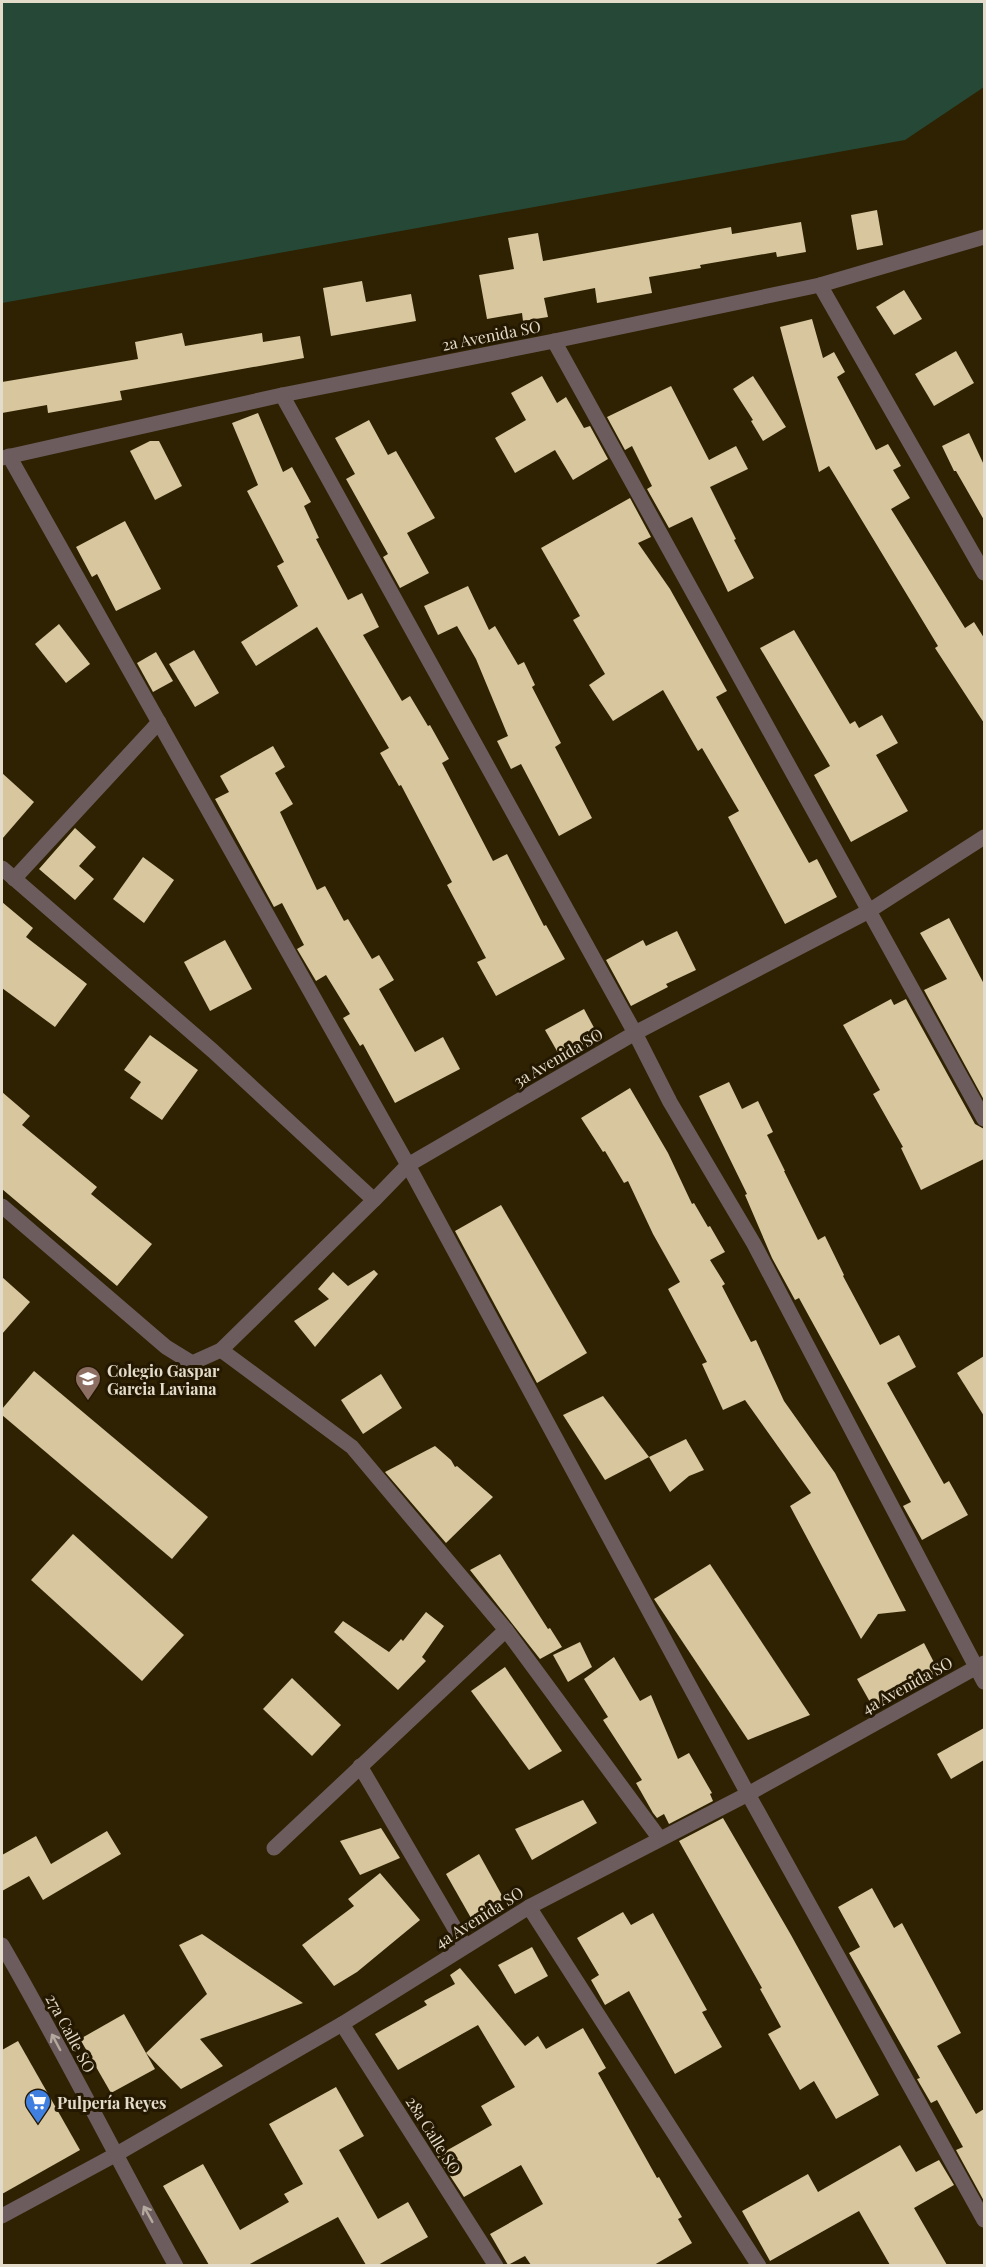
<svg xmlns="http://www.w3.org/2000/svg" width="986" height="2267" font-family="'Playfair Display',serif">
  <rect width="100%" height="100%" fill="#2e2202"/>
  <path fill="#254936" d="M 2,2 L 984,2 L 984,87 L 905,140 L 2,303 Z"/>
  <g fill="#d7c69e">
    <path d="M 877,210 L 883,245 L 857,250 L 851,215 Z"/>
    <path d="M 801,222 L 806,252 L 777,257 L 776,252 L 700,265 L 701,268 L 649,277 L 652,293 L 597,303 L 595,288 L 544,298 L 548,317 L 523,321 L 522,313 L 487,319 L 479,275 L 514,269 L 508,238 L 538,233 L 543,261 L 731,227 L 732,234 Z"/>
    <path d="M 362,281 L 366,302 L 411,294 L 416,321 L 331,336 L 323,288 Z"/>
    <path d="M 904,290 L 922,319 L 894,335 L 876,307 Z"/>
    <path d="M 812,319 L 823,358 L 834,352 L 845,372 L 837,377 L 876,450 L 888,444 L 901,466 L 893,470 L 910,498 L 891,509 L 965,628 L 974,622 L 984,638 L 984,723 L 935,648 L 938,646 L 829,466 L 819,472 L 780,327 Z"/>
    <path d="M 182,333 L 185,346 L 262,333 L 263,342 L 300,336 L 304,358 L 120,391 L 122,400 L 48,413 L 47,405 L 2,413 L 2,382 L 138,359 L 135,342 Z"/>
    <path d="M 956,351 L 974,383 L 934,406 L 915,374 Z"/>
    <path d="M 542,376 L 557,403 L 566,397 L 584,428 L 590,426 L 608,459 L 573,480 L 555,450 L 515,473 L 495,438 L 526,420 L 511,393 Z"/>
    <path d="M 753,376 L 786,427 L 763,441 L 751,421 L 753,420 L 733,389 Z"/>
    <path d="M 671,386 L 709,460 L 736,446 L 748,469 L 710,487 L 736,539 L 734,540 L 754,578 L 728,592 L 692,517 L 669,528 L 647,489 L 652,486 L 632,446 L 625,450 L 607,417 Z"/>
    <path d="M 258,413 L 283,472 L 292,467 L 311,502 L 304,506 L 319,538 L 316,539 L 348,600 L 362,593 L 379,627 L 363,635 L 402,701 L 410,696 L 428,726 L 430,725 L 449,759 L 442,763 L 493,861 L 507,854 L 544,926 L 546,925 L 565,959 L 496,996 L 477,962 L 486,958 L 447,885 L 452,882 L 401,785 L 399,786 L 380,753 L 389,748 L 317,627 L 256,666 L 241,642 L 298,606 L 277,566 L 284,562 L 247,491 L 258,485 L 232,423 Z"/>
    <path d="M 369,420 L 388,455 L 396,451 L 435,518 L 407,533 L 429,573 L 400,588 L 383,557 L 388,554 L 346,479 L 355,474 L 335,438 Z"/>
    <path d="M 969,433 L 984,465 L 984,520 L 956,471 L 954,471 L 942,446 Z"/>
    <path d="M 150,441 L 159,441 L 182,486 L 155,500 L 130,451 Z"/>
    <path d="M 630,498 L 651,537 L 638,543 L 670,589 L 727,691 L 716,697 L 809,863 L 817,859 L 837,897 L 785,924 L 728,817 L 739,811 L 702,748 L 698,751 L 663,690 L 613,721 L 589,685 L 605,674 L 573,620 L 580,616 L 541,548 Z"/>
    <path d="M 125,521 L 161,589 L 116,611 L 97,574 L 92,577 L 76,547 Z"/>
    <path d="M 468,586 L 489,630 L 495,626 L 518,665 L 524,662 L 535,685 L 532,687 L 561,743 L 555,747 L 592,818 L 559,836 L 521,764 L 511,769 L 497,741 L 508,736 L 476,659 L 457,626 L 438,635 L 424,606 Z"/>
    <path d="M 59,624 L 90,664 L 66,683 L 35,644 Z"/>
    <path d="M 794,630 L 850,724 L 855,721 L 859,728 L 882,715 L 898,743 L 876,755 L 908,811 L 851,842 L 814,775 L 830,766 L 760,648 Z"/>
    <path d="M 194,650 L 219,693 L 195,707 L 169,664 Z"/>
    <path d="M 156,652 L 173,681 L 153,692 L 137,663 Z"/>
    <path d="M 273,746 L 285,767 L 275,773 L 293,804 L 280,812 L 317,890 L 325,886 L 344,921 L 348,919 L 372,959 L 379,955 L 394,980 L 379,989 L 415,1052 L 443,1037 L 460,1069 L 395,1103 L 363,1044 L 360,1046 L 343,1018 L 350,1014 L 326,975 L 316,981 L 297,949 L 304,945 L 282,903 L 274,907 L 215,799 L 229,792 L 220,776 Z"/>
    <path d="M 2,773 L 34,802 L 2,839 Z"/>
    <path d="M 75,828 L 96,847 L 79,866 L 94,879 L 75,900 L 39,869 Z"/>
    <path d="M 143,857 L 174,880 L 144,923 L 113,899 Z"/>
    <path d="M 2,902 L 33,928 L 26,937 L 87,984 L 55,1027 L 2,988 Z"/>
    <path d="M 949,918 L 984,984 L 984,1100 L 924,990 L 947,979 L 920,933 Z"/>
    <path d="M 677,931 L 696,970 L 666,984 L 668,987 L 631,1006 L 606,960 L 643,940 L 646,946 Z"/>
    <path d="M 225,940 L 252,989 L 210,1011 L 184,962 Z"/>
    <path d="M 891,999 L 894,1005 L 906,999 L 975,1124 L 984,1129 L 984,1159 L 921,1190 L 901,1148 L 903,1147 L 873,1094 L 880,1090 L 843,1025 Z"/>
    <path d="M 584,1009 L 599,1037 L 561,1058 L 545,1030 Z"/>
    <path d="M 150,1035 L 198,1070 L 162,1120 L 130,1098 L 141,1082 L 124,1070 Z"/>
    <path d="M 729,1082 L 742,1109 L 758,1101 L 773,1132 L 767,1135 L 785,1171 L 784,1171 L 818,1240 L 825,1236 L 844,1275 L 843,1276 L 880,1345 L 899,1335 L 916,1367 L 887,1383 L 944,1484 L 949,1481 L 968,1515 L 922,1540 L 903,1506 L 911,1502 L 799,1298 L 795,1300 L 772,1258 L 745,1195 L 747,1194 L 699,1096 Z"/>
    <path d="M 630,1088 L 668,1153 L 692,1204 L 694,1203 L 708,1227 L 710,1226 L 725,1252 L 710,1260 L 725,1284 L 722,1286 L 751,1342 L 756,1340 L 784,1401 L 835,1473 L 906,1611 L 878,1614 L 861,1639 L 790,1506 L 811,1493 L 745,1400 L 723,1410 L 702,1364 L 707,1362 L 668,1289 L 680,1282 L 653,1234 L 628,1181 L 624,1183 L 605,1151 L 603,1152 L 581,1118 Z"/>
    <path d="M 2,1092 L 30,1116 L 22,1125 L 97,1187 L 91,1194 L 152,1244 L 117,1286 L 2,1189 Z"/>
    <path d="M 501,1205 L 587,1353 L 537,1383 L 455,1231 Z"/>
    <path d="M 374,1270 L 378,1274 L 315,1347 L 294,1321 L 329,1299 L 318,1289 L 333,1272 L 348,1286 Z"/>
    <path d="M 2,1277 L 30,1302 L 2,1334 Z"/>
    <path d="M 984,1356 L 984,1416 L 957,1373 Z"/>
    <path d="M 34,1371 L 208,1517 L 172,1559 L 2,1415 L 2,1409 Z"/>
    <path d="M 381,1374 L 402,1408 L 363,1434 L 341,1400 Z"/>
    <path d="M 603,1396 L 649,1457 L 605,1480 L 563,1415 Z"/>
    <path d="M 686,1439 L 704,1470 L 689,1476 L 670,1492 L 649,1457 Z"/>
    <path d="M 435,1446 L 451,1460 L 455,1467 L 457,1466 L 493,1497 L 446,1543 L 385,1472 Z"/>
    <path d="M 73,1534 L 184,1635 L 142,1681 L 31,1580 Z"/>
    <path d="M 500,1554 L 548,1629 L 550,1628 L 562,1647 L 540,1659 L 470,1570 Z"/>
    <path d="M 710,1564 L 810,1715 L 748,1740 L 654,1599 Z"/>
    <path d="M 426,1612 L 444,1626 L 422,1657 L 426,1661 L 398,1690 L 334,1632 L 343,1621 L 389,1652 L 401,1639 L 403,1641 Z"/>
    <path d="M 580,1642 L 592,1667 L 568,1682 L 553,1655 Z"/>
    <path d="M 924,1643 L 940,1674 L 874,1709 L 857,1679 Z"/>
    <path d="M 614,1657 L 640,1701 L 651,1695 L 678,1759 L 689,1753 L 712,1793 L 710,1794 L 713,1801 L 669,1824 L 664,1814 L 657,1818 L 653,1813 L 636,1783 L 642,1780 L 603,1720 L 608,1717 L 584,1679 Z"/>
    <path d="M 505,1667 L 562,1751 L 529,1770 L 471,1691 Z"/>
    <path d="M 292,1678 L 341,1725 L 312,1756 L 263,1709 Z"/>
    <path d="M 984,1728 L 984,1760 L 951,1779 L 937,1754 Z"/>
    <path d="M 583,1800 L 597,1823 L 532,1860 L 515,1829 Z"/>
    <path d="M 723,1818 L 791,1935 L 879,2095 L 836,2119 L 814,2081 L 800,2090 L 768,2034 L 781,2027 L 760,1989 L 762,1988 L 679,1841 Z"/>
    <path d="M 381,1828 L 400,1858 L 360,1875 L 340,1841 Z"/>
    <path d="M 107,1831 L 121,1854 L 43,1900 L 29,1876 L 2,1891 L 2,1855 L 36,1836 L 51,1864 Z"/>
    <path d="M 479,1854 L 504,1899 L 471,1918 L 446,1874 Z"/>
    <path d="M 380,1873 L 420,1920 L 357,1972 L 334,1986 L 302,1945 L 354,1906 L 348,1899 Z"/>
    <path d="M 872,1888 L 894,1928 L 902,1923 L 961,2033 L 937,2046 L 976,2114 L 984,2109 L 984,2201 L 956,2150 L 963,2147 L 937,2100 L 931,2103 L 917,2079 L 920,2078 L 849,1953 L 860,1947 L 838,1907 Z"/>
    <path d="M 623,1912 L 631,1925 L 653,1913 L 707,2010 L 702,2012 L 722,2047 L 675,2074 L 629,1991 L 605,2005 L 591,1980 L 599,1975 L 577,1938 Z"/>
    <path d="M 202,1934 L 303,2003 L 200,2039 L 223,2066 L 181,2089 L 146,2053 L 207,1994 L 179,1945 Z"/>
    <path d="M 532,1947 L 548,1976 L 515,1994 L 498,1965 Z"/>
    <path d="M 460,1968 L 525,2046 L 538,2036 L 546,2049 L 583,2028 L 606,2068 L 598,2073 L 657,2178 L 659,2177 L 682,2217 L 678,2219 L 692,2243 L 654,2265 L 531,2265 L 525,2256 L 508,2265 L 490,2234 L 543,2204 L 521,2165 L 464,2197 L 437,2156 L 492,2125 L 481,2106 L 515,2087 L 478,2025 L 398,2070 L 375,2034 L 427,2005 L 424,2001 L 455,1984 L 450,1975 Z"/>
    <path d="M 124,2014 L 155,2069 L 111,2093 L 80,2039 Z"/>
    <path d="M 18,2041 L 80,2150 L 2,2194 L 2,2050 Z"/>
    <path d="M 336,2087 L 364,2136 L 339,2150 L 378,2219 L 408,2202 L 428,2237 L 378,2265 L 366,2265 L 338,2217 L 248,2265 L 209,2265 L 163,2186 L 203,2164 L 240,2230 L 289,2202 L 284,2194 L 303,2184 L 269,2124 Z"/>
    <path d="M 900,2145 L 916,2172 L 939,2160 L 954,2185 L 914,2208 L 947,2265 L 890,2265 L 859,2211 L 770,2261 L 742,2211 L 808,2174 L 818,2192 Z"/>
  </g>
  <g fill="none" stroke-linecap="round" stroke-linejoin="round">
    <g stroke="#6d5c5d" stroke-width="15">
      <path d="M 820,285 L 984,573"/>
      <path d="M 554,341 L 984,1119"/>
      <path d="M 282,395 L 635,1033 L 670,1102 L 754,1244 L 984,1682"/>
      <path d="M 9,456 L 408,1165 L 748,1794 L 984,2220"/>
      <path d="M 2,458 L 282,395 L 554,341 L 820,285 L 984,237"/>
      <path d="M 2,868 L 213,1051 L 374,1200"/>
      <path d="M 14,879 L 159,722"/>
      <path d="M 2,1206 L 166,1347 L 192,1363 L 221,1350 L 374,1200 L 408,1165 L 635,1033 L 869,911 L 984,837"/>
      <path d="M 221,1350 L 352,1447 L 506,1630 L 660,1839"/>
      <path d="M 360,1766 L 465,1946"/>
      <path d="M 274,1848 L 506,1630"/>
      <path d="M 529,1907 L 759,2266"/>
      <path d="M 2,1945 C 63,2050 117,2159 176,2266"/>
      <path d="M 342,2024 L 496,2266"/>
      <path d="M 2,2216 L 115,2155 L 342,2024 L 529,1907 L 748,1794 L 984,1663"/>
    </g>
  </g>
  <defs><path id="oneway-shaft" d="M-6 0H5M1.5-3L5.5 0L1.5 3" fill="none" stroke-width="1.6" stroke-linecap="round" stroke-linejoin="round" transform="scale(1.5)"/></defs>
  <g stroke="#b4a99f">
    <use href="#oneway-shaft" transform="translate(56 2042) rotate(-118)"/>
    <use href="#oneway-shaft" transform="translate(148 2214) rotate(-119)"/>
  </g>
  <defs>
    <symbol id="university-pin" viewBox="-11 -11 22 30"><path d="M0 17L-7.5 6A9.5 9.5 0 1 1 7.5 6Z" fill="#8d6e63" stroke="#241800"/><path d="M0-5L7-2L0 1L-7-2ZM-4 1L0 2.5L4 1V4Q0 6-4 4Z" fill="#fff"/></symbol>
    <symbol id="supermarket-pin" viewBox="-11 -11 22 30"><path d="M0 17L-7.5 6A9.5 9.5 0 1 1 7.5 6Z" fill="#3f7fe0" stroke="#241800"/><path d="M-6-5.5h2.5l.6 2H6L4.5 2H-2.5L-4.4-4H-6ZM-1.5 3.2a1.3 1.3 0 1 0 .1 0ZM3 3.2a1.3 1.3 0 1 0 .1 0Z" fill="#fff"/></symbol>
  </defs>
  <g fill-rule="evenodd">
    <use href="#university-pin" x="73" y="1364" width="30" height="40"/>
    <use href="#supermarket-pin" x="23" y="2087" width="30" height="40"/>
  </g>
  <g text-anchor="middle" dominant-baseline="central" stroke-width="6" stroke-linejoin="round" paint-order="stroke">
    <g font-size="16" fill="#e4dccb" stroke="#241800">
      <text transform="translate(491 335) rotate(-11)">2a Avenida SO</text>
      <text transform="translate(558 1057) rotate(-30)">3a Avenida SO</text>
      <text transform="translate(907 1685) rotate(-29)">4a Avenida SO</text>
      <text transform="translate(479 1917) rotate(-32)">4a Avenida SO</text>
      <text transform="translate(71 2033) rotate(62)">27a Calle SO</text>
      <text transform="translate(434 2135) rotate(58)">28a Calle SO</text>
    </g>
    <g font-size="16" font-weight="bold" fill="#e4dccb" stroke="#241800" text-anchor="start">
      <text x="107" y="1370">Colegio Gaspar<tspan x="107" dy="18">Garcia Laviana</tspan></text>
      <text x="57" y="2102">Pulpería Reyes</text>
    </g>
  </g>
  <rect width="986" height="2267" fill="none" stroke="#e4dccb" stroke-width="6"/>
</svg>
